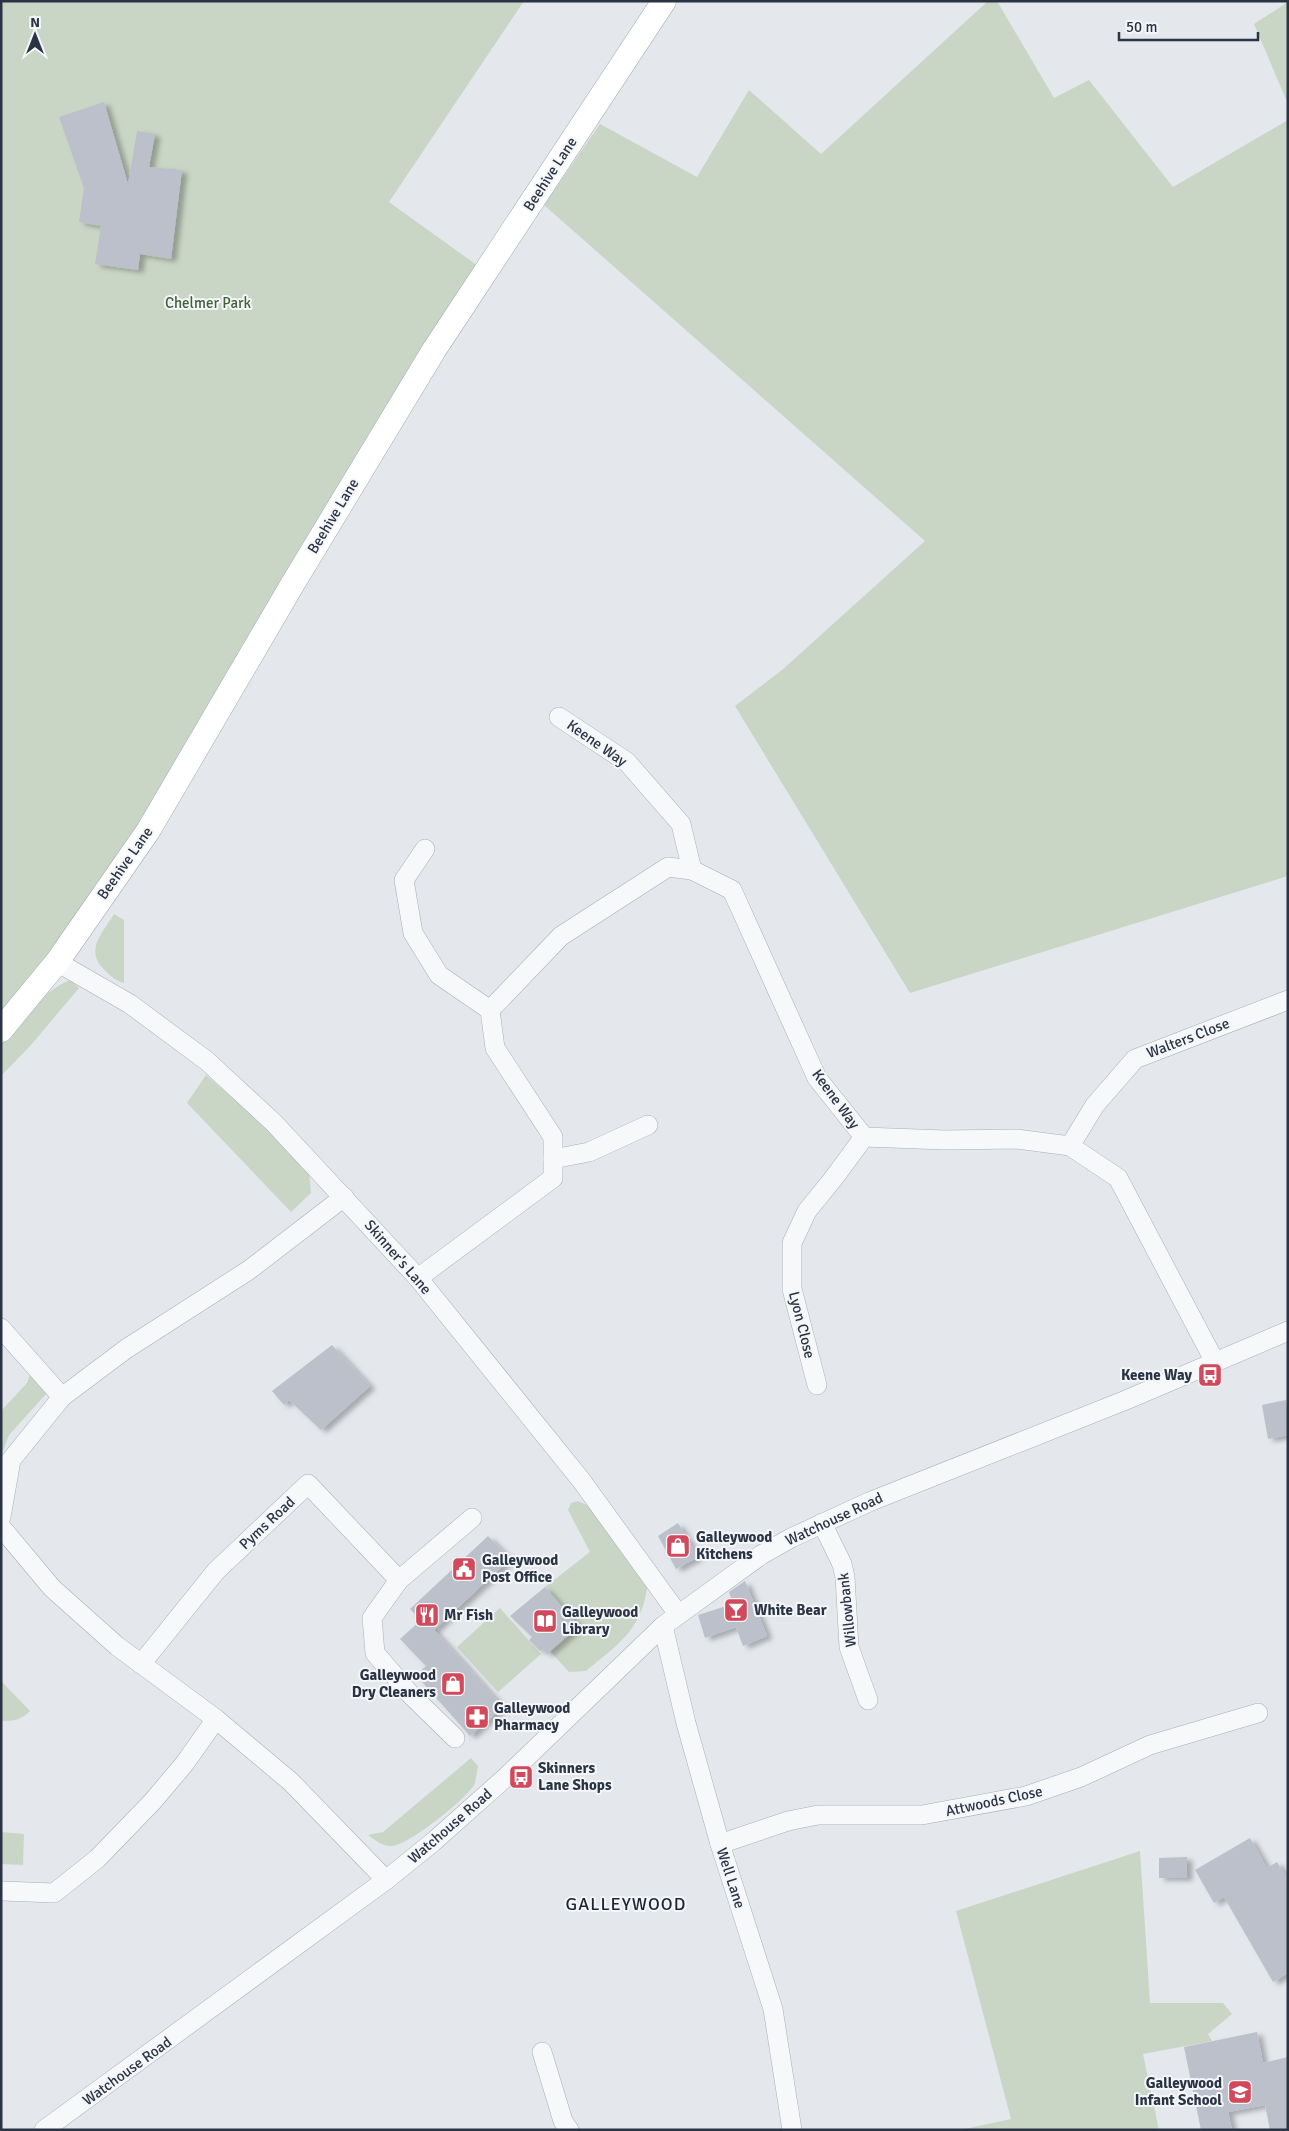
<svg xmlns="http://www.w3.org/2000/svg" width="1289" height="2131" font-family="Signika,sans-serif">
  <defs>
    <filter id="shadow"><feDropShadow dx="5.5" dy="3" stdDeviation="2.5" flood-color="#0004"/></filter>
  </defs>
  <rect width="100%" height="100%" fill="#e4e7ec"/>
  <g fill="#c9d6c5">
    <path d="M 1,1 L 524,1 L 389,202 L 478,266 L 138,826 L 67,930 L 1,1014 Z"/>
    <path d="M 988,1 L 997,1 L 1054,98 L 1089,80 L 1173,187 L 1288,120 L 1288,876 L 910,993 L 735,706 L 782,670 L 925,541 L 544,205 L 600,124 L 697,177 L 749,90 L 821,154 Z"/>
    <path d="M 1288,2 L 1288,104 L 1254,24 Z"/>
    <path d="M 114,914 L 124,920 L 124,983 C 114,980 108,974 101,966 C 86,948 104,931 114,914 Z"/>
    <path d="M 70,980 L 79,988 L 31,1045 L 1,1076 C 1,1066 0,1051 1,1041 C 6,1024 53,986 70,980 Z"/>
    <path d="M 206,1075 L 259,1121 L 309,1171 L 311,1193 L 291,1212 L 187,1103 Z"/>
    <path d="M 31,1372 L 46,1379 L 46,1394 L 9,1435 L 1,1456 L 1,1411 L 27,1383 Z"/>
    <path d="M 578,1501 L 589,1506 L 647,1588 C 641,1631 617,1645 586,1671 L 569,1672 L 550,1651 L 578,1626 L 545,1587 L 590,1552 L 568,1510 L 571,1503 Z"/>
    <path d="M 500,1608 L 541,1654 L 498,1692 L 457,1647 Z"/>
    <path d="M 1,1681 L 30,1711 C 21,1720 14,1721 1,1721 Z"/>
    <path d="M 471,1758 L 478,1766 C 477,1771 476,1780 474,1785 C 466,1799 409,1845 392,1846 C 383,1847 375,1840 368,1835 L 383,1832 Z"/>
    <path d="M 1,1832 L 24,1834 L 23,1865 L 1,1864 Z"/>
    <path d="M 1140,1851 L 1150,2003 L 1223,2003 L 1232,2014 L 1208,2034 L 1212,2041 L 1143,2054 L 1159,2130 L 960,2130 L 1011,2119 L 956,1911 Z"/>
  </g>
  <g fill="#bbc0ca" filter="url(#shadow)">
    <path d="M 104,102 L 128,184 L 137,131 L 155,134 L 149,167 L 182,170 L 171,259 L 140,254 L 138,270 L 95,264 L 101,226 L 79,222 L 84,188 L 59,117 Z"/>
    <path d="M 332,1345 L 370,1386 L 321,1430 L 289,1400 L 284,1405 L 272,1391 Z"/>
    <path d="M 1286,1400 L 1288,1435 L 1268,1439 L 1262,1405 Z"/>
    <path d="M 678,1523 L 698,1557 L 676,1569 L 658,1536 Z"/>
    <path d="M 488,1536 L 510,1559 L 434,1630 L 503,1707 L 470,1736 L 416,1675 L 426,1666 L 400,1639 L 421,1620 L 410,1609 Z"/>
    <path d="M 745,1581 L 767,1636 L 743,1646 L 736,1627 L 705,1638 L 698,1615 L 733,1604 L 729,1592 Z"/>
    <path d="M 545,1587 L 579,1626 L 547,1654 L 542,1649 L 540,1651 L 529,1640 L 532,1637 L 510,1616 Z"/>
    <path d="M 1250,1838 L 1267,1868 L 1277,1862 L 1288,1880 L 1288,1973 L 1273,1982 L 1224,1897 L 1214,1903 L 1195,1870 Z"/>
    <path d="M 1187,1857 L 1187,1878 L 1159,1878 L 1159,1858 Z"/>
    <path d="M 1257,2032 L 1263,2063 L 1288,2057 L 1288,2130 L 1270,2130 L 1265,2105 L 1228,2112 L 1232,2130 L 1201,2130 L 1184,2047 Z"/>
  </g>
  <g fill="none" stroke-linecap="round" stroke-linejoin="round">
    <defs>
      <g id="minor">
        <path d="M 559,717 L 627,762 L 681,824 L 692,870 L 732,890 L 817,1078 L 864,1137 L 945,1140 L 1016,1139 L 1070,1146 L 1118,1178 L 1215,1362"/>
        <path d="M 57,962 L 130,1004 L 207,1061 L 274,1123 L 418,1278 L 581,1480 L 678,1614"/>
        <path d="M 490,1010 L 561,936 L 668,867 L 692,870"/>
        <path d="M 1070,1146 L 1095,1105 L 1135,1059 L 1288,1000"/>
        <path d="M 553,1159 L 589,1152 L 648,1125"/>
        <path d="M 418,1278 L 553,1178 L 553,1137 L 495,1048 L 490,1010 L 439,975 L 413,933 L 404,880 L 425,849"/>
        <path d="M 1,1328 L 62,1397"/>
        <path d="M 817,1385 L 792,1289 L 792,1243 L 807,1211 L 833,1179 L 864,1137"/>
        <path d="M 1,1517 L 11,1460 L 62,1397 L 126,1349 L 249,1270 L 344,1197"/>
        <path d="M 822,1523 L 842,1564 L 845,1577 L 849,1647 L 868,1700"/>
        <path d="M 1,1527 L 52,1588 L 117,1646 L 216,1719 L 291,1782 L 386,1880"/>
        <path d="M 663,1626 L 686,1723 L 720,1844 L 773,2009 L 792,2130"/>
        <path d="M 141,1664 L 216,1571 L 308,1484 L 399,1580"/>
        <path d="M 455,1738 L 410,1694 L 375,1653 L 372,1618 L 399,1580 L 472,1518"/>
        <path d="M 720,1844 L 788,1821 L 818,1815 L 922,1815 L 1026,1796 L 1081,1777 L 1150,1745 L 1258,1713"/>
        <path d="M 3,1891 L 54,1893 L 97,1859 L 153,1801 L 185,1763 L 216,1719"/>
        <path d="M 542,2052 L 563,2121 L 569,2130"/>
        <path d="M 44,2130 L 386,1880 L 433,1842 L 506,1777 L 663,1626 L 761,1555 L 791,1538 L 869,1502 L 1126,1400 L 1288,1331"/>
      </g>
      <path id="major" d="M 1,1030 L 57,962 L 148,831 L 292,585 L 434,350 L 664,1"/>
    </defs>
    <use href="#minor" stroke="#a9aeb7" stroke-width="20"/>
    <use href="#major" stroke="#a3abb8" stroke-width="25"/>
    <use href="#minor" stroke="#f7f8fa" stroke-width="19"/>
    <use href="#major" stroke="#fff" stroke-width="24"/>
  </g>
  <defs>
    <symbol id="bus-square" viewBox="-11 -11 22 22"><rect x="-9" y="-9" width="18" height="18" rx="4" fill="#d1495b" stroke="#f4f6f9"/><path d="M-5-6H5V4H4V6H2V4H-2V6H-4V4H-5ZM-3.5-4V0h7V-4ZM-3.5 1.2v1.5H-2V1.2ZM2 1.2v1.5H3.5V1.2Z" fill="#fff"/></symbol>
    <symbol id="shop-square" viewBox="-11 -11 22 22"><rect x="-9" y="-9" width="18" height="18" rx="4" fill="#d1495b" stroke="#f4f6f9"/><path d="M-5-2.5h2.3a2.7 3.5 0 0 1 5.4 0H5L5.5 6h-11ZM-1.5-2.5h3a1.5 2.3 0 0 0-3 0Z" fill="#fff"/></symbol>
    <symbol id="civic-square" viewBox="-11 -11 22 22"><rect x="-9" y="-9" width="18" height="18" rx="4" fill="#d1495b" stroke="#f4f6f9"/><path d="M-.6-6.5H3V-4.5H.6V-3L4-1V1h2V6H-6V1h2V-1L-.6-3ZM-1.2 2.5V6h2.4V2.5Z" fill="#fff"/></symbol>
    <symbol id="bar-square" viewBox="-11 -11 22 22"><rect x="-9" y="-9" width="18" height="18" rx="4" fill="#d1495b" stroke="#f4f6f9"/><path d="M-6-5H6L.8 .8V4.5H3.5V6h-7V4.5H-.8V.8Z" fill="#fff"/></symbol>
    <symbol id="restaurant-square" viewBox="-11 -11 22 22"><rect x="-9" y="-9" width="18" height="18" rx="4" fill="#d1495b" stroke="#f4f6f9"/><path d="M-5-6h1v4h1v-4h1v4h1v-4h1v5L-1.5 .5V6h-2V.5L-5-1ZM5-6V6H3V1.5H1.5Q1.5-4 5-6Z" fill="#fff"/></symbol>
    <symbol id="library-square" viewBox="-11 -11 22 22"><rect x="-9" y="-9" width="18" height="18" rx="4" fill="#d1495b" stroke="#f4f6f9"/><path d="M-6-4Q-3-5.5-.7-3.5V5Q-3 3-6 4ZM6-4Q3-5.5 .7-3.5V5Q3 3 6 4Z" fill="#fff"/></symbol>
    <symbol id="pharmacy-square" viewBox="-11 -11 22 22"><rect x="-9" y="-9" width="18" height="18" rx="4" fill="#d1495b" stroke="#f4f6f9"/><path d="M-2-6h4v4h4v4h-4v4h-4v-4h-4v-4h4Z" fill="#fff"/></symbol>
    <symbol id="school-square" viewBox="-11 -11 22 22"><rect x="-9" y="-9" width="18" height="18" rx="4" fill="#d1495b" stroke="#f4f6f9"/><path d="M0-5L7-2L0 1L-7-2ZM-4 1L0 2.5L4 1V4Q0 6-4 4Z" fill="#fff"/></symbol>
  </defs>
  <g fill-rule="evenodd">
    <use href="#bus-square" x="1196" y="1361" width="28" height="28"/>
    <use href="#shop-square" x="664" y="1532" width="28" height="28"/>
    <use href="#civic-square" x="450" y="1555" width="28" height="28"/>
    <use href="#bar-square" x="722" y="1596" width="28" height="28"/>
    <use href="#restaurant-square" x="413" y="1601" width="28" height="28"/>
    <use href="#library-square" x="531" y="1607" width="28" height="28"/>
    <use href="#shop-square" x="439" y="1670" width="28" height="28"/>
    <use href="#pharmacy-square" x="463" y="1703" width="28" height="28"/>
    <use href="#bus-square" x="507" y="1763" width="28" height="28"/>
    <use href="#school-square" x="1226" y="2078" width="28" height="28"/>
  </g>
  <g text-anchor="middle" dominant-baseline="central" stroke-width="4" stroke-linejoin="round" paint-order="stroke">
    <g font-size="15" fill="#2b3445" stroke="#f4f6f9">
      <text transform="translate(550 174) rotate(-57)">Beehive Lane</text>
      <text transform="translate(333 516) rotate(-59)">Beehive Lane</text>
      <text transform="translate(597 743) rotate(35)">Keene Way</text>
      <text transform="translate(125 863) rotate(-55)">Beehive Lane</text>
      <text transform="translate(1188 1038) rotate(-21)">Walters Close</text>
      <text transform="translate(836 1099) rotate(54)">Keene Way</text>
      <text transform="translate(398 1257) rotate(49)">Skinner's Lane</text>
      <text transform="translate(802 1325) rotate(76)">Lyon Close</text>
      <text transform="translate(834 1519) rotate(-25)">Watchouse Road</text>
      <text transform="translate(267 1523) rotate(-43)">Pyms Road</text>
      <text transform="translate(847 1610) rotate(-96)">Willowbank</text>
      <text transform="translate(994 1801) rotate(-12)">Attwoods Close</text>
      <text transform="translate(450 1826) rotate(-41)">Watchouse Road</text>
      <text transform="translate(731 1878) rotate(72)">Well Lane</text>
      <text transform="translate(127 2071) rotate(-36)">Watchouse Road</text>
    </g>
    <g font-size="15" fill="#3f6138" stroke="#f4f6f9">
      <text x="208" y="303">Chelmer Park</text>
    </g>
    <g font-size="15" font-weight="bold" fill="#2b3445" stroke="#f4f6f9" text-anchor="start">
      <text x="1192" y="1375" text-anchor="end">Keene Way</text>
      <text x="696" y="1537">Galleywood<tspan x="696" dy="17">Kitchens</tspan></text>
      <text x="482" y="1560">Galleywood<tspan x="482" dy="17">Post Office</tspan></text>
      <text x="754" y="1610">White Bear</text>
      <text x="562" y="1612">Galleywood<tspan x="562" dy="17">Library</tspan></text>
      <text x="444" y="1615">Mr Fish</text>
      <text x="436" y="1675" text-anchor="end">Galleywood<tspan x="436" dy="17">Dry Cleaners</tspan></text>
      <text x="494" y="1708">Galleywood<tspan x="494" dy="17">Pharmacy</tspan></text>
      <text x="538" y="1768">Skinners<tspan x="538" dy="17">Lane Shops</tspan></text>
      <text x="1222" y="2083" text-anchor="end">Galleywood<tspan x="1222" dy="17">Infant School</tspan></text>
    </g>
    <g font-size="18" letter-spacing="1" fill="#1d2536" stroke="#f4f6f9">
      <text x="626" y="1904">GALLEYWOOD</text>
    </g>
  </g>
  <rect width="1289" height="2131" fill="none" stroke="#2b3445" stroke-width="5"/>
  <g transform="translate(35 35)" stroke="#f4f6f9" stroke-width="4" paint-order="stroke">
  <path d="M0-4L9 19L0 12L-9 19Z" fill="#2b3445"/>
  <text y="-8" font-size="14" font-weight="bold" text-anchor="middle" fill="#2b3445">N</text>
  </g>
  <path d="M1119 32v8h139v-8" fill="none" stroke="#2b3445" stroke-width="2.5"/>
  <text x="1126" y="32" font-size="15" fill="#2b3445" stroke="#f4f6f9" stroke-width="4" paint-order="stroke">50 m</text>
</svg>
